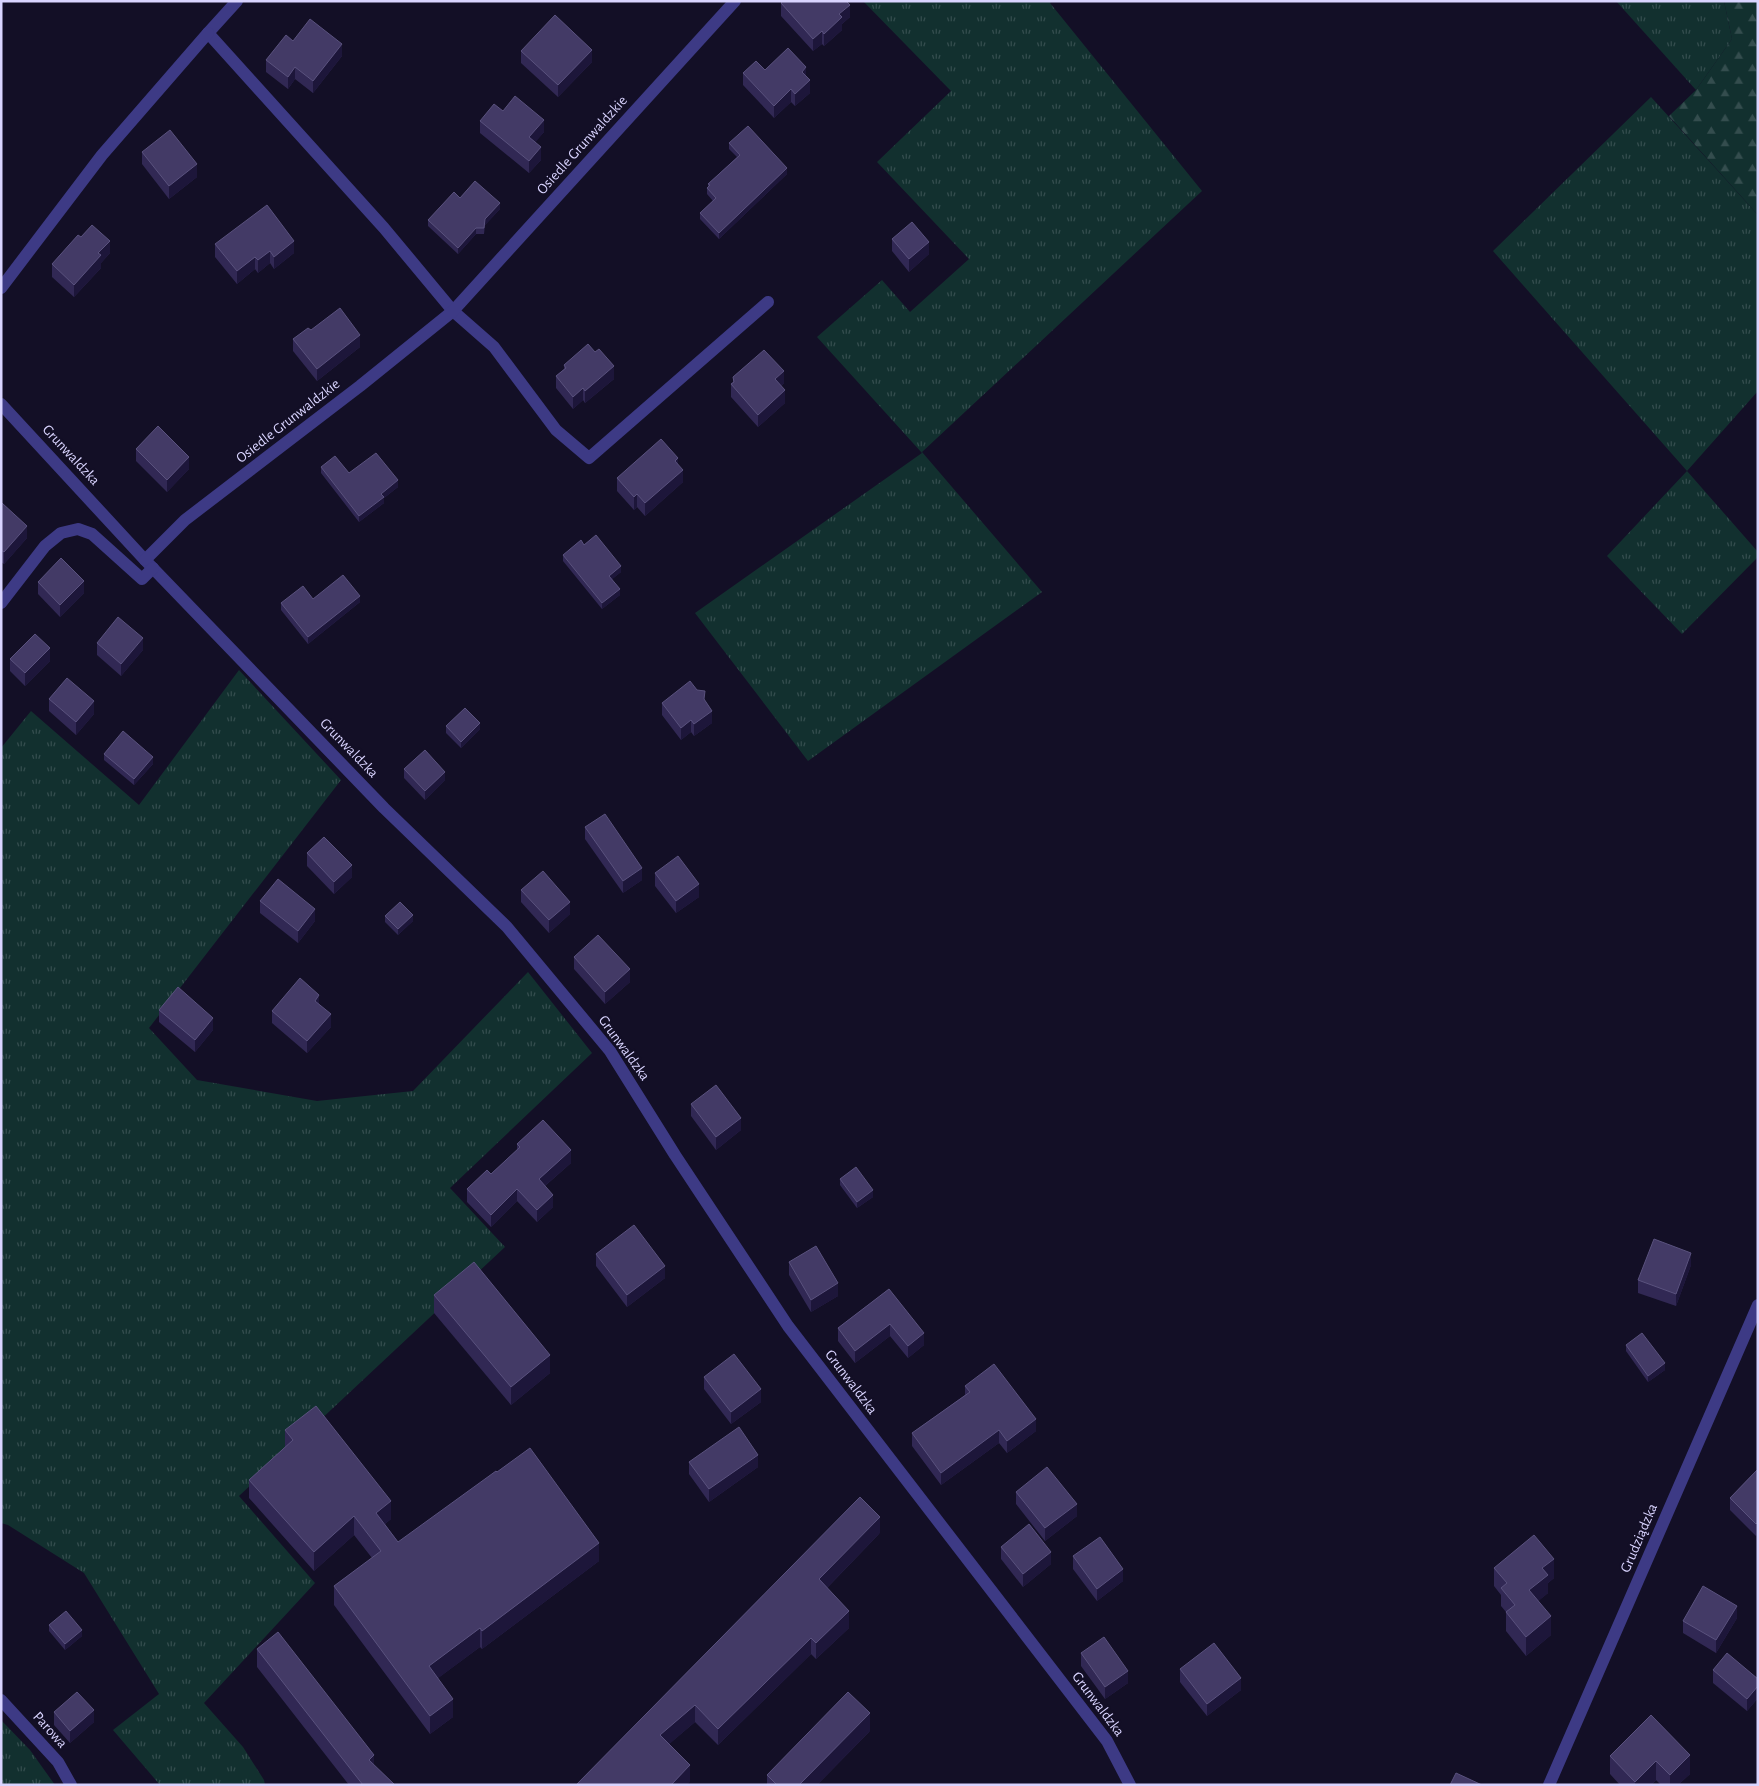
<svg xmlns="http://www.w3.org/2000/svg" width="1759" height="1786" font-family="'Alegreya Sans',sans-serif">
  <defs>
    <pattern id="grass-tufts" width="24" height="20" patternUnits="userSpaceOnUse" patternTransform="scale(1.25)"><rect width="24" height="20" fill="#12302f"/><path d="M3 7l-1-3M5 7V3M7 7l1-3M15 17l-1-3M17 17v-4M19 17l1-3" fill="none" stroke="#344d4e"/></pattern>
    <pattern id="forest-firs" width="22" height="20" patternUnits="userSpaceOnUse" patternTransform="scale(1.25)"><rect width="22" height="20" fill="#12302f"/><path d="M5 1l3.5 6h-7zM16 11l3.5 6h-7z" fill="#344d4e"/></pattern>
  </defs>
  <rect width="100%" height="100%" fill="#130f26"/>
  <g fill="url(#grass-tufts)">
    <path d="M 863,1 L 1052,1 L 1050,3 L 1202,191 L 922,452 L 1042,592 L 808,761 L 695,613 L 922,453 L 817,337 L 882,280 L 910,312 L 969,259 L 877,162 L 951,91 Z"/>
    <path d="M 1616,1 L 1724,1 L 1732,39 L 1696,90 Z"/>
    <path d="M 1651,97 L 1758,215 L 1758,391 L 1687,471 L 1758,552 L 1758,557 L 1682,634 L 1607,556 L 1687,471 L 1493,251 Z"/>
    <path d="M 239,670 L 341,780 L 149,1028 L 197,1080 L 317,1101 L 413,1091 L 528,972 L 592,1053 L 450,1188 L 505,1247 L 239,1496 L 315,1583 L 204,1703 L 243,1747 L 264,1780 L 265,1785 L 160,1785 L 113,1730 L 159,1694 L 84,1573 L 8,1525 L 1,1523 L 1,748 L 31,711 L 139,805 Z"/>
    <path d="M 1,1720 L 30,1750 L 55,1785 L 1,1785 Z"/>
  </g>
  <path fill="url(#forest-firs)" d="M 1724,1 L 1758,1 L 1758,215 L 1669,116 L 1696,90 L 1732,39 Z"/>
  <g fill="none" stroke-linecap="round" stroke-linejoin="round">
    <g stroke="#3d3a85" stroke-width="12">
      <path d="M 237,1 L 208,33 L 384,228 L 453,311 L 494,347 L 556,430 L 589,458 L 768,302"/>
      <path d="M 1,288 L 102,155 L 208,33"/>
      <path d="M 1,404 L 145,560 L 384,808 L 507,927 L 610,1051 L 675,1155 L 788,1326 L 1107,1741 L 1130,1785"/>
      <path d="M 145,560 L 185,520 L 360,386 L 453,311 L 735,1"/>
      <path d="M 1,603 L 45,546 L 61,533 L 78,529 L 92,534 L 142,579 L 153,568"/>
      <path d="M 1,1700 L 58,1762 L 71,1785"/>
      <path d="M 1549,1785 L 1758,1305"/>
    </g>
  </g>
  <g fill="#312854">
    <path d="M 781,3 L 850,17 L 842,24 L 842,30 L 824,46 L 822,44 L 813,51 L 781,16 Z"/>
    <path d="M 293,41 L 342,56 L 313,93 L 295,79 L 288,89 L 266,72 L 266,60 Z"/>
    <path d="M 521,51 L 592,62 L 558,97 L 521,63 Z"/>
    <path d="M 765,70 L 806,77 L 810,93 L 795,106 L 791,102 L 774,118 L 743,85 L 743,73 Z"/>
    <path d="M 503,111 L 544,132 L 535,142 L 541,160 L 529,173 L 480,133 L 480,121 Z"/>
    <path d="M 729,143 L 787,174 L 719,239 L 700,219 L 700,213 L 713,201 L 707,194 L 707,188 L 708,187 L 708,184 L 737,157 L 729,149 Z"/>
    <path d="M 142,152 L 197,177 L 169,199 L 142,164 Z"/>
    <path d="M 460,198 L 500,209 L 485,225 L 484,234 L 476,234 L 458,254 L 428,226 L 428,220 Z"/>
    <path d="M 81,237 L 110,253 L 101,263 L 101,268 L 74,297 L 52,277 L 52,264 Z"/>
    <path d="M 892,239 L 929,254 L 909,272 L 892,251 Z"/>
    <path d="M 215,244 L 294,253 L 274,269 L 270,263 L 258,273 L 255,269 L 237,284 L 215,257 Z"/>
    <path d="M 311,330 L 360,347 L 317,381 L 293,351 L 293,339 Z"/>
    <path d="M 564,365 L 614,379 L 585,403 L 583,400 L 573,409 L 556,388 L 556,376 L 564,369 Z"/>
    <path d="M 733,377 L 784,383 L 781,386 L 785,403 L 758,427 L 731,397 L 731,384 L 733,382 Z"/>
    <path d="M 136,449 L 189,469 L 167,492 L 136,461 Z"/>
    <path d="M 678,465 L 683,482 L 645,516 L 637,507 L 634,510 L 617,491 L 617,478 Z"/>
    <path d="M 321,467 L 349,473 L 398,487 L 384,498 L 384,503 L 359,522 L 321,473 Z"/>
    <path d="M 1,504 L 27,538 L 4,564 L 1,562 Z"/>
    <path d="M 584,545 L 621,572 L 612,579 L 620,595 L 602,609 L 563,561 L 563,555 Z"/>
    <path d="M 38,582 L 84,593 L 60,617 L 38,594 Z"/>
    <path d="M 313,599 L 360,602 L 308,644 L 281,610 L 281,603 Z"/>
    <path d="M 97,643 L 143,650 L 121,676 L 97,655 Z"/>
    <path d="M 10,659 L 50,661 L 25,686 L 10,671 Z"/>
    <path d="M 49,699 L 94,714 L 76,735 L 49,711 Z"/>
    <path d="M 662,703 L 712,723 L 694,736 L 691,732 L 681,740 L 662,715 Z"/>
    <path d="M 446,726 L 480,729 L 461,748 L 446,733 Z"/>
    <path d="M 104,754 L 153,764 L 134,785 L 104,760 Z"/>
    <path d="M 404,769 L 445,780 L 425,800 L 404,778 Z"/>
    <path d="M 585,827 L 642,880 L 623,893 L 585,839 Z"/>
    <path d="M 307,853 L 352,877 L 334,894 L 307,866 Z"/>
    <path d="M 655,873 L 699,897 L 676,913 L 655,886 Z"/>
    <path d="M 521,890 L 570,914 L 549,933 L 521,902 Z"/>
    <path d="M 260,901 L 315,921 L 298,943 L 260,913 Z"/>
    <path d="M 385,916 L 413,921 L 398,935 L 385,922 Z"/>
    <path d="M 574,957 L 630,982 L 605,1004 L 574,969 Z"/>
    <path d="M 319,1005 L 331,1027 L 307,1053 L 272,1023 L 272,1011 Z"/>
    <path d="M 159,1010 L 213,1030 L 195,1052 L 159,1022 Z"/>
    <path d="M 691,1104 L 741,1130 L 716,1150 L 691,1116 Z"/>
    <path d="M 517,1144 L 571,1163 L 545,1186 L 553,1207 L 537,1222 L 517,1201 L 491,1227 L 467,1202 L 467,1189 L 491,1174 L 517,1150 Z"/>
    <path d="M 840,1179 L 873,1197 L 857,1208 L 840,1185 Z"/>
    <path d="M 596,1254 L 665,1278 L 627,1307 L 596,1266 Z"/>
    <path d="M 789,1262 L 838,1296 L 811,1312 L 789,1275 Z"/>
    <path d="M 1691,1265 L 1676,1306 L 1638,1293 L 1638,1280 Z"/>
    <path d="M 889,1289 L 924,1345 L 908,1358 L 890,1336 L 855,1363 L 838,1341 L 838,1328 Z"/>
    <path d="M 434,1295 L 550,1373 L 511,1405 L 434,1313 Z"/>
    <path d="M 1626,1345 L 1665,1370 L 1648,1382 L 1626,1351 Z"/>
    <path d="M 704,1377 L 761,1402 L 731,1424 L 704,1389 Z"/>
    <path d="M 965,1386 L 1036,1431 L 1007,1453 L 999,1443 L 941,1485 L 912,1446 L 912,1433 L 965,1395 Z"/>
    <path d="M 285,1430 L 391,1519 L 385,1524 L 398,1542 L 599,1561 L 482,1649 L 480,1647 L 438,1678 L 453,1717 L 430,1734 L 334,1605 L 334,1586 L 372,1558 L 354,1535 L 314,1571 L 249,1498 L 249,1480 L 285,1447 Z"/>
    <path d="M 689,1462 L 758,1467 L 709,1502 L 689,1474 Z"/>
    <path d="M 1758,1469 L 1756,1536 L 1730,1510 L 1730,1498 Z"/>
    <path d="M 1016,1492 L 1077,1516 L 1045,1541 L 1016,1504 Z"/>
    <path d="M 880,1533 L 827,1588 L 849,1628 L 816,1659 L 811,1654 L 718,1745 L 695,1722 L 669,1744 L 690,1782 L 576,1785 Z"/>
    <path d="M 1001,1547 L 1051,1564 L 1023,1587 L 1001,1559 Z"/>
    <path d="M 1073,1556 L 1123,1581 L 1097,1601 L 1073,1569 Z"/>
    <path d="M 1494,1568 L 1554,1578 L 1548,1583 L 1548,1593 L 1538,1601 L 1551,1635 L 1526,1656 L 1506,1631 L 1506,1612 L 1501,1606 L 1501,1595 L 1494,1586 Z"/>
    <path d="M 1737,1618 L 1716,1653 L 1683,1633 L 1683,1621 Z"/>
    <path d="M 49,1625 L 82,1636 L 65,1650 L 49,1631 Z"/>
    <path d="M 257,1649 L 374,1766 L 395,1785 L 349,1785 L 257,1667 Z"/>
    <path d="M 1081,1653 L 1128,1683 L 1105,1699 L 1081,1666 Z"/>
    <path d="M 1180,1669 L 1241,1690 L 1207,1716 L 1180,1682 Z"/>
    <path d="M 1713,1670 L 1758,1679 L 1758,1698 L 1747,1711 L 1713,1683 Z"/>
    <path d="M 54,1712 L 94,1722 L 70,1743 L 54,1725 Z"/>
    <path d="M 1651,1715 L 1690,1774 L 1678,1785 L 1661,1785 L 1656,1780 L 1651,1785 L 1620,1785 L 1610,1774 L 1610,1756 Z"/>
    <path d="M 870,1731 L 817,1785 L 767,1785 L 767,1775 Z"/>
  </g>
  <g fill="#1d163a">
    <path d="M 850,5 L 850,17 L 842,24 L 842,30 L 824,46 L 824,34 L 839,14 Z"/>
    <path d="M 822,31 L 822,44 L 813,51 L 813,39 Z"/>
    <path d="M 342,44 L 342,56 L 313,93 L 313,81 Z"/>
    <path d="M 592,50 L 592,62 L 558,97 L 558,85 Z"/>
    <path d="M 295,67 L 295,79 L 288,89 L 288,77 Z"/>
    <path d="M 806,67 L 806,79 L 802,72 Z"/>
    <path d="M 810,80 L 810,93 L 795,106 L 795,94 Z"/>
    <path d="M 791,89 L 791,102 L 774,118 L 774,106 Z"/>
    <path d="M 544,120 L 544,132 L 529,150 L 529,137 Z"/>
    <path d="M 541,147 L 541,160 L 529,173 L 529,161 Z"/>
    <path d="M 197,164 L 197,177 L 169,199 L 169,186 Z"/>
    <path d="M 787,168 L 787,174 L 719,239 L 719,233 Z"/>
    <path d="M 500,203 L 500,209 L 485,225 L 484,234 L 485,219 Z"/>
    <path d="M 476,228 L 476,234 L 458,254 L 458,248 Z"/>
    <path d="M 110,241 L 110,253 L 101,263 L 101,268 L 74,297 L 74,285 L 98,253 Z"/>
    <path d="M 294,241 L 294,253 L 274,269 L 274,257 Z"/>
    <path d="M 929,242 L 929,254 L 909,272 L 909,259 Z"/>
    <path d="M 270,251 L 270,263 L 258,273 L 258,260 Z"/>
    <path d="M 255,257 L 255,269 L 237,284 L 237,271 Z"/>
    <path d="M 360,335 L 360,347 L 317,381 L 317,369 Z"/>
    <path d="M 614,366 L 614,379 L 585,403 L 585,391 Z"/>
    <path d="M 784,371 L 784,383 L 775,391 L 775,379 Z"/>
    <path d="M 583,388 L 583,400 L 573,409 L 573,397 Z"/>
    <path d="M 785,390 L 785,403 L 758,427 L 758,415 Z"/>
    <path d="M 189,457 L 189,469 L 167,492 L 167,480 Z"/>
    <path d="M 678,458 L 678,470 L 675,461 Z"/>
    <path d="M 683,470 L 683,482 L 645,516 L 645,503 Z"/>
    <path d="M 398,480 L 398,487 L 384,498 L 384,503 L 359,522 L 359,516 L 381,494 Z"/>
    <path d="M 637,494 L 637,507 L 634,510 L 634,497 Z"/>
    <path d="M 27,526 L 27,538 L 4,564 L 4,552 Z"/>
    <path d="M 621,566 L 621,572 L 609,582 L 609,576 Z"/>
    <path d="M 84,581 L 84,593 L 60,617 L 60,605 Z"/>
    <path d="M 620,589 L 620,595 L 602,609 L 602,603 Z"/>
    <path d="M 360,596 L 360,602 L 308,644 L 308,637 Z"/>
    <path d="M 143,638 L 143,650 L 121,676 L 121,664 Z"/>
    <path d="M 50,648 L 50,661 L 25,686 L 25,673 Z"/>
    <path d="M 94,701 L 94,714 L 76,735 L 76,722 Z"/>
    <path d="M 712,711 L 712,723 L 694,736 L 694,724 Z"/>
    <path d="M 691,720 L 691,732 L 681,740 L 681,728 Z"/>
    <path d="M 480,723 L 480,729 L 461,748 L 461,742 Z"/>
    <path d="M 153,757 L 153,764 L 134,785 L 134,779 Z"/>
    <path d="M 445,772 L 445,780 L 425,800 L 425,791 Z"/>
    <path d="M 352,865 L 352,877 L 334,894 L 334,882 Z"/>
    <path d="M 642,868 L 642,880 L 623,893 L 623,881 Z"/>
    <path d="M 699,884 L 699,897 L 676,913 L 676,901 Z"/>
    <path d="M 570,902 L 570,914 L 549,933 L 549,920 Z"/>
    <path d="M 315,909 L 315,921 L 298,943 L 298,931 Z"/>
    <path d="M 413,915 L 413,921 L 398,935 L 398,929 Z"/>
    <path d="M 630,969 L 630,982 L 605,1004 L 605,992 Z"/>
    <path d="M 319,995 L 319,1008 L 315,1001 Z"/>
    <path d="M 331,1014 L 331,1027 L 307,1053 L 307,1041 Z"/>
    <path d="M 213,1018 L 213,1030 L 195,1052 L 195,1040 Z"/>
    <path d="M 741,1118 L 741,1130 L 716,1150 L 716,1137 Z"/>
    <path d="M 571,1150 L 571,1163 L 539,1191 L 539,1179 Z"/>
    <path d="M 517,1189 L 517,1201 L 491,1227 L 491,1215 Z"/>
    <path d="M 873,1190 L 873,1197 L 857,1208 L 857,1202 Z"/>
    <path d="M 553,1195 L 553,1207 L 537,1222 L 537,1210 Z"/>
    <path d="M 1691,1253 L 1691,1265 L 1676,1306 L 1676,1294 Z"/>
    <path d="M 665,1266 L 665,1278 L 627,1307 L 627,1295 Z"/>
    <path d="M 838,1283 L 838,1296 L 811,1312 L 811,1300 Z"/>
    <path d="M 890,1324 L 890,1336 L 855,1363 L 855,1351 Z"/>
    <path d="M 924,1333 L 924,1345 L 908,1358 L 908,1346 Z"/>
    <path d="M 550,1355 L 550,1373 L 511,1405 L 511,1387 Z"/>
    <path d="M 1665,1363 L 1665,1370 L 1648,1382 L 1648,1376 Z"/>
    <path d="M 761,1389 L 761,1402 L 731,1424 L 731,1412 Z"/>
    <path d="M 1036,1419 L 1036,1431 L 1007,1453 L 1007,1441 Z"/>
    <path d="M 999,1430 L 999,1443 L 941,1485 L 941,1473 Z"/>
    <path d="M 758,1455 L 758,1467 L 709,1502 L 709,1489 Z"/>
    <path d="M 391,1501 L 391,1519 L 376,1531 L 376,1513 Z"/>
    <path d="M 1077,1504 L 1077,1516 L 1045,1541 L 1045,1528 Z"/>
    <path d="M 354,1516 L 354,1535 L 314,1571 L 314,1552 Z"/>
    <path d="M 880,1517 L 880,1533 L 819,1596 L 819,1579 Z"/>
    <path d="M 1758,1522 L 1758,1535 L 1756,1536 L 1756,1524 Z"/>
    <path d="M 599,1543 L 599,1561 L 482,1649 L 482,1631 Z"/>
    <path d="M 1051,1552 L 1051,1564 L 1023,1587 L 1023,1574 Z"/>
    <path d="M 1554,1559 L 1554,1578 L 1548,1583 L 1548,1593 L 1529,1609 L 1529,1590 L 1542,1568 Z"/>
    <path d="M 1123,1569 L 1123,1581 L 1097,1601 L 1097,1589 Z"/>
    <path d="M 1737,1606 L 1737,1618 L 1716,1653 L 1716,1640 Z"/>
    <path d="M 849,1611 L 849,1628 L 816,1659 L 816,1643 Z"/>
    <path d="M 1551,1616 L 1551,1635 L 1526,1656 L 1526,1637 Z"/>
    <path d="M 480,1628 L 480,1647 L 429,1685 L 429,1666 Z"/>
    <path d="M 82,1630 L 82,1636 L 65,1650 L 65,1644 Z"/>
    <path d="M 811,1638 L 811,1654 L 718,1745 L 718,1729 Z"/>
    <path d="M 1128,1671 L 1128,1683 L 1105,1699 L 1105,1687 Z"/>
    <path d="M 1241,1678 L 1241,1690 L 1207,1716 L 1207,1704 Z"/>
    <path d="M 1758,1686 L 1758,1698 L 1747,1711 L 1747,1699 Z"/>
    <path d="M 453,1699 L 453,1717 L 430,1734 L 430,1716 Z"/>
    <path d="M 695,1705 L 695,1722 L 660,1752 L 660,1735 Z"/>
    <path d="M 94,1710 L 94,1722 L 70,1743 L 70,1731 Z"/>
    <path d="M 870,1713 L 870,1731 L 817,1785 L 799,1785 Z"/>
    <path d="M 374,1755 L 374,1774 L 369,1760 Z"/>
    <path d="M 1690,1755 L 1690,1774 L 1678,1785 L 1670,1785 L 1670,1775 Z"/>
    <path d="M 1656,1761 L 1656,1780 L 1651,1785 L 1635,1785 L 1635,1782 Z"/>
    <path d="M 690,1765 L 690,1782 L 687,1785 L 671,1785 Z"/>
  </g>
  <g fill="#433a66" stroke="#5a527e">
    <path d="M 783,1 L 846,1 L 850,5 L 839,14 L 842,17 L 824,34 L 822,31 L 813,39 L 781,3 Z"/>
    <path d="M 555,15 L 592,50 L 558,85 L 521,51 Z"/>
    <path d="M 310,19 L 342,44 L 313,81 L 295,67 L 288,77 L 266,60 L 286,35 L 293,41 Z"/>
    <path d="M 788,48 L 806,67 L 802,72 L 810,80 L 795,94 L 791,89 L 774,106 L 743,73 L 756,61 L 765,70 Z"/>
    <path d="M 515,96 L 544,120 L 529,137 L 541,147 L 529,161 L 480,121 L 494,104 L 503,111 Z"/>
    <path d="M 748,126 L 787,168 L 719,233 L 700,213 L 716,198 L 707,188 L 710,185 L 708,184 L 740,155 L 729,143 Z"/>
    <path d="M 170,130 L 197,164 L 169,186 L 142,152 Z"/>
    <path d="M 475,181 L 500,203 L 485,219 L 484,228 L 476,228 L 458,248 L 428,220 L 454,192 L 460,198 Z"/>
    <path d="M 267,205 L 294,241 L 274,257 L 270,251 L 258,260 L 255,257 L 237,271 L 215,244 Z"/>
    <path d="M 912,222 L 929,242 L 909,259 L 892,239 Z"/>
    <path d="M 92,225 L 110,241 L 98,253 L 101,255 L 74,285 L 52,264 L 78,235 L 81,237 Z"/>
    <path d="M 340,308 L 360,335 L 317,369 L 293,339 L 308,328 L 311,330 Z"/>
    <path d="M 588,344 L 595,352 L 599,349 L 614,366 L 585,391 L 583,388 L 573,397 L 556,376 L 566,368 L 564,365 Z"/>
    <path d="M 764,350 L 784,371 L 775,379 L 785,390 L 758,415 L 731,384 L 734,382 L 733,377 Z"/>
    <path d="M 158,426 L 189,457 L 167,480 L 136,449 Z"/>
    <path d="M 661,439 L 678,458 L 675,461 L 683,470 L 645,503 L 637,494 L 634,497 L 617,478 Z"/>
    <path d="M 376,453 L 398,480 L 381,494 L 384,497 L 359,516 L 321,467 L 335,456 L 349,473 Z"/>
    <path d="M 2,503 L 27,526 L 4,552 L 1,550 L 1,504 Z"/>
    <path d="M 596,535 L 621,566 L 609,576 L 620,589 L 602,603 L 563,555 L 581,540 L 584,545 Z"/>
    <path d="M 61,558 L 84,581 L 60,605 L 38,582 Z"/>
    <path d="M 343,575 L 360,596 L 308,637 L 281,603 L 303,586 L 313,599 Z"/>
    <path d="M 118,617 L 143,638 L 121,664 L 97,643 Z"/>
    <path d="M 35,634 L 50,648 L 25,673 L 10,659 Z"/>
    <path d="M 67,678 L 94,701 L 76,722 L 49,699 Z"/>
    <path d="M 690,681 L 697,690 L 705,691 L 704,699 L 712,711 L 694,724 L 691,720 L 681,728 L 662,703 Z"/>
    <path d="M 465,708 L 480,723 L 461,742 L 446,726 Z"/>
    <path d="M 123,731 L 153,757 L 134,779 L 104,754 Z"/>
    <path d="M 425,750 L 445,772 L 425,791 L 404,769 Z"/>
    <path d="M 605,814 L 642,868 L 623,881 L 585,827 Z"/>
    <path d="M 324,837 L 352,865 L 334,882 L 307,853 Z"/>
    <path d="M 678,856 L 699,884 L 676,901 L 655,873 Z"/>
    <path d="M 543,871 L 570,902 L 549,920 L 521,890 Z"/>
    <path d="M 278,879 L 315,909 L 298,931 L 260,901 Z"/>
    <path d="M 400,902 L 413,915 L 398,929 L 385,916 Z"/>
    <path d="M 598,935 L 630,969 L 605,992 L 574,957 Z"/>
    <path d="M 300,978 L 319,995 L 315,1001 L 331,1014 L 307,1041 L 272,1011 Z"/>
    <path d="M 178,987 L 213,1018 L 195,1040 L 159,1010 Z"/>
    <path d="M 716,1085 L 741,1118 L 716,1137 L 691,1104 Z"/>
    <path d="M 543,1120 L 571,1150 L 539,1179 L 553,1195 L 537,1210 L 517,1189 L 491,1215 L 467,1189 L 487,1170 L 491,1174 L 520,1147 L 517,1144 Z"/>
    <path d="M 856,1167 L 873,1190 L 857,1202 L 840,1179 Z"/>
    <path d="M 634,1225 L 665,1266 L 627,1295 L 596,1254 Z"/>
    <path d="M 1654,1239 L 1691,1253 L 1676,1294 L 1638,1280 Z"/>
    <path d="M 816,1246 L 838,1283 L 811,1300 L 789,1262 Z"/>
    <path d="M 474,1262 L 550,1355 L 511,1387 L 434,1295 Z"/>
    <path d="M 889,1289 L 924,1333 L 908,1346 L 890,1324 L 855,1351 L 838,1328 Z"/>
    <path d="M 1642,1333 L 1665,1363 L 1648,1376 L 1626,1345 Z"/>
    <path d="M 734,1354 L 761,1389 L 731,1412 L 704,1377 Z"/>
    <path d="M 994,1364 L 1036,1419 L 1007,1441 L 999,1430 L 941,1473 L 912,1433 L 970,1392 L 965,1386 Z"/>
    <path d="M 316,1406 L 391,1501 L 376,1513 L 398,1542 L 496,1471 L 497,1472 L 530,1448 L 599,1543 L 482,1631 L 480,1628 L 429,1666 L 453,1699 L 430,1716 L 334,1586 L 381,1551 L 354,1516 L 314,1552 L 249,1480 L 293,1440 L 285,1430 Z"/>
    <path d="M 739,1427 L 758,1455 L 709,1489 L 689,1462 Z"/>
    <path d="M 1047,1467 L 1077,1504 L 1045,1528 L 1016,1492 Z"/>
    <path d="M 1758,1469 L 1758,1522 L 1756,1524 L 1730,1498 Z"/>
    <path d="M 860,1497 L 880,1517 L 819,1579 L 849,1611 L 816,1643 L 811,1638 L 718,1729 L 695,1705 L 660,1735 L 690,1765 L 671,1785 L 576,1785 Z"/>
    <path d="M 1029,1524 L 1051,1552 L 1023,1574 L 1001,1547 Z"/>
    <path d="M 1534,1535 L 1554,1559 L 1542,1568 L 1548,1575 L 1529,1590 L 1551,1616 L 1526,1637 L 1506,1612 L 1515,1605 L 1501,1588 L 1507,1583 L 1494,1568 Z"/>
    <path d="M 1100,1537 L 1123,1569 L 1097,1589 L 1073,1556 Z"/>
    <path d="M 1703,1586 L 1737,1606 L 1716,1640 L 1683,1621 Z"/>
    <path d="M 66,1611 L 82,1630 L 65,1644 L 49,1625 Z"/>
    <path d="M 278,1632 L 374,1755 L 369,1760 L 395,1785 L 363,1785 L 257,1649 Z"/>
    <path d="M 1104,1637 L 1128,1671 L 1105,1687 L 1081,1653 Z"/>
    <path d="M 1214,1643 L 1241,1678 L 1207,1704 L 1180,1669 Z"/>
    <path d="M 1727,1653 L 1758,1679 L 1758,1686 L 1747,1699 L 1713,1670 Z"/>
    <path d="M 77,1692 L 94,1710 L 70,1731 L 54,1712 Z"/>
    <path d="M 848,1692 L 870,1713 L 799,1785 L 777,1785 L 767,1775 Z"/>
    <path d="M 1651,1715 L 1690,1755 L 1670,1775 L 1656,1761 L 1635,1782 L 1610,1756 Z"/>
    <path d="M 1456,1773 L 1482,1785 L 1450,1785 Z"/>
  </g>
  <g text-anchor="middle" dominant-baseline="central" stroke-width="4.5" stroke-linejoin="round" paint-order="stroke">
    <g font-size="15" fill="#d9d4ff" stroke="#130f26">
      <text transform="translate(582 145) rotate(-48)">Osiedle Grunwaldzkie</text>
      <text transform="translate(288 421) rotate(-38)">Osiedle Grunwaldzkie</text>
      <text transform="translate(71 455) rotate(47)">Grunwaldzka</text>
      <text transform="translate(349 748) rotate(46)">Grunwaldzka</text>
      <text transform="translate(624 1048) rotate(54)">Grunwaldzka</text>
      <text transform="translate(851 1382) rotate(53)">Grunwaldzka</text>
      <text transform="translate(1639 1538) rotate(-67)">Grudziądzka</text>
      <text transform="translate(1098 1704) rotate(53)">Grunwaldzka</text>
      <text transform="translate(50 1730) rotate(48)">Parowa</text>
    </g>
  </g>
  <rect width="1759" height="1786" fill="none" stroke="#d9d4ff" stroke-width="5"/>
</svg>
